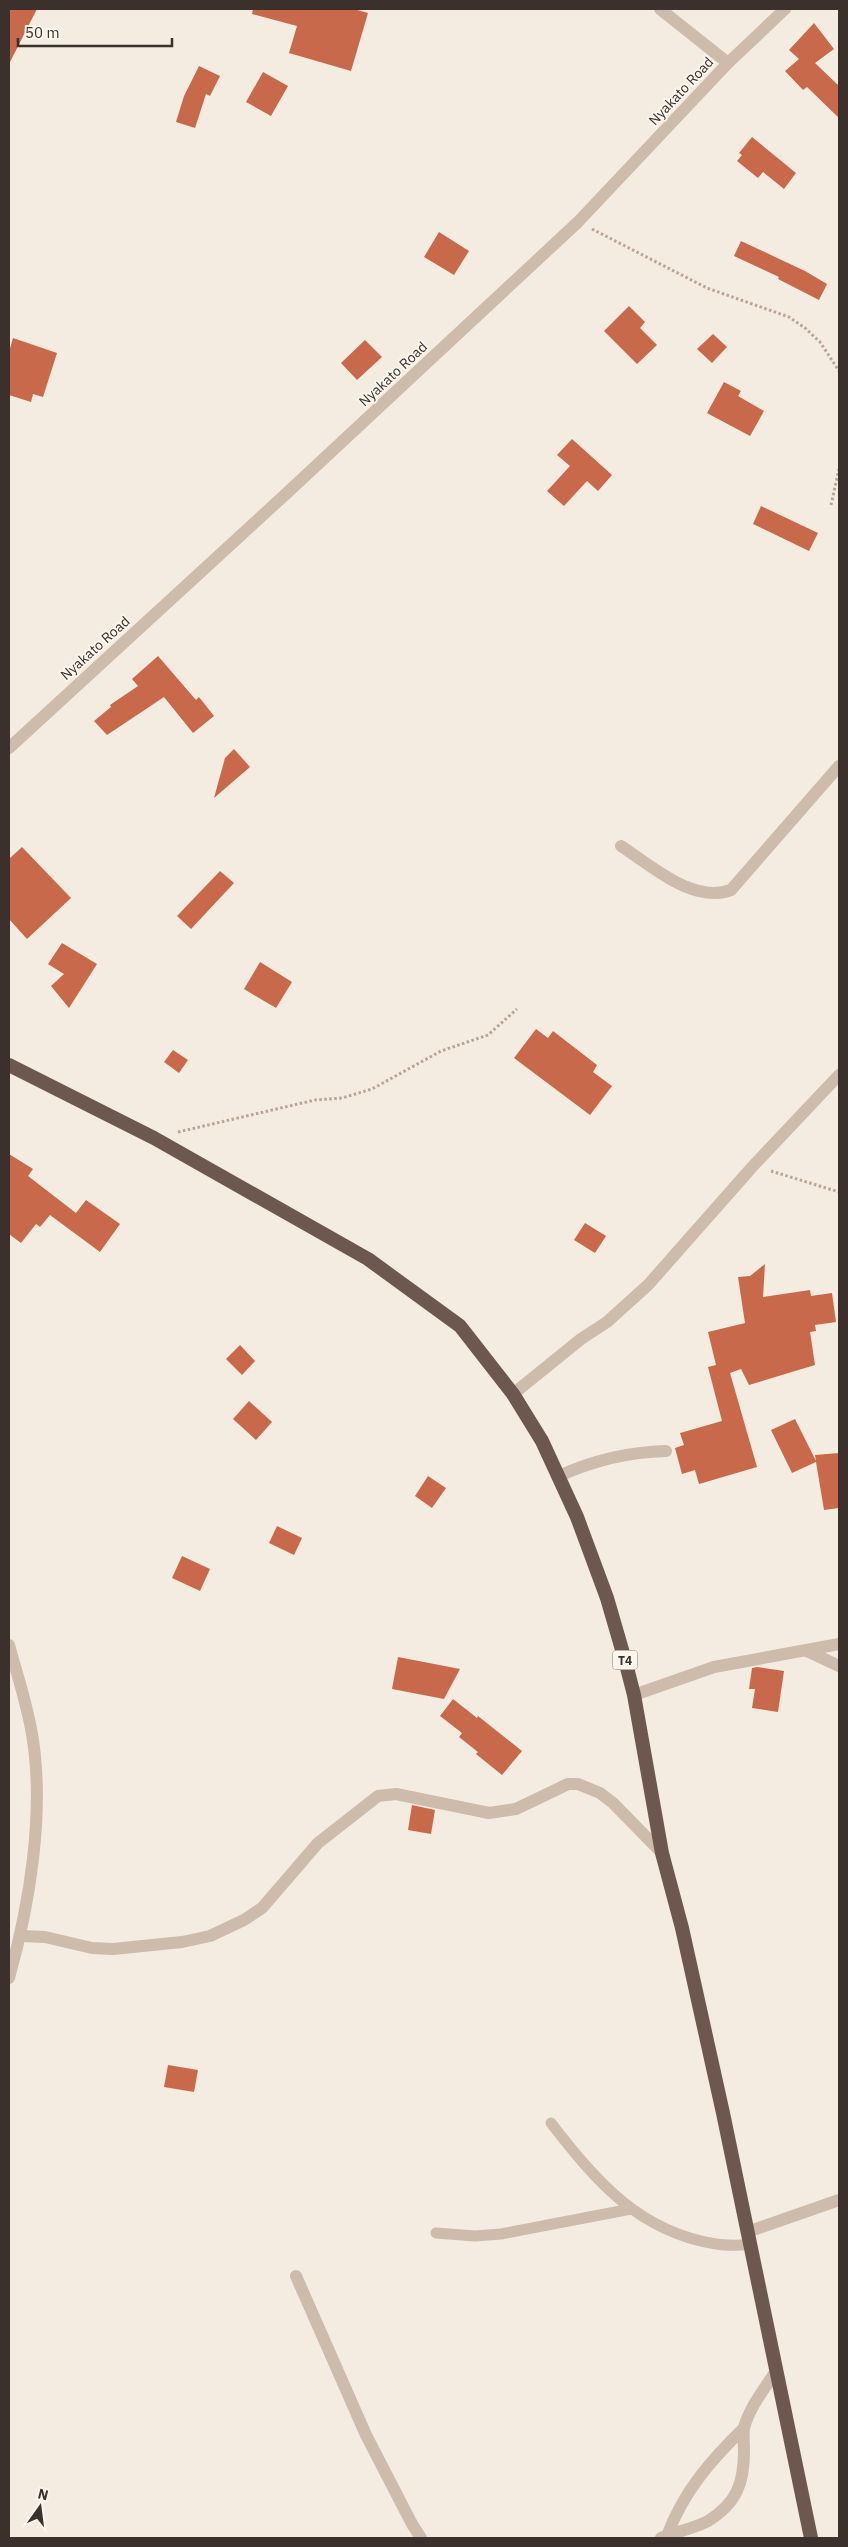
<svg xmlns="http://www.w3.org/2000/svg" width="848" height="2547" font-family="'IBM Plex Sans',sans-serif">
  <rect width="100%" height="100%" fill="#f4ebe1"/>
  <g fill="#c8694b">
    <path d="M 9,9 L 37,9 L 9,64 Z"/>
    <path d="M 253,9 L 354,9 L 368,13 L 351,71 L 289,53 L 297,26 L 252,14 Z"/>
    <path d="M 814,23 L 834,49 L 815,63 L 839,86 L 839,118 L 807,87 L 803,90 L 785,71 L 799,59 L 789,50 Z"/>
    <path d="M 199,66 L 220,76 L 210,96 L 206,94 L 195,128 L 176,122 L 184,96 Z"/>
    <path d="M 263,72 L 288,86 L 271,116 L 246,102 Z"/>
    <path d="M 752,137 L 796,173 L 784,189 L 763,172 L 758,178 L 737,161 L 742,155 L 739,153 Z"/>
    <path d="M 439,232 L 469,251 L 454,275 L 424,257 Z"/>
    <path d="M 741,241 L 805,271 L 827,284 L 819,300 L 778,279 L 779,277 L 734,256 Z"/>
    <path d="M 629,306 L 645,322 L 640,328 L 657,345 L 637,364 L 604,331 Z"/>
    <path d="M 713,334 L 727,347 L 712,363 L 697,349 Z"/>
    <path d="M 13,338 L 57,353 L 43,397 L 33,394 L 31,402 L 9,395 L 9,352 Z"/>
    <path d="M 365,340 L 382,357 L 357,380 L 341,363 Z"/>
    <path d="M 724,382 L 741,391 L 738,396 L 764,411 L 750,436 L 707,413 Z"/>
    <path d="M 572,439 L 612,475 L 598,491 L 587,481 L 564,506 L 547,491 L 570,466 L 557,455 Z"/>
    <path d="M 761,506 L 818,533 L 809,551 L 753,524 Z"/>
    <path d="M 158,656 L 196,700 L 199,697 L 214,716 L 193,733 L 164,697 L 107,735 L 94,721 L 111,707 L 110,705 L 138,686 L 132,679 Z"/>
    <path d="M 234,749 L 250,767 L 214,798 L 225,758 Z"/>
    <path d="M 22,847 L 71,898 L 27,939 L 9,919 L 9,859 Z"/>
    <path d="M 220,871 L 234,883 L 191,929 L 177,916 Z"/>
    <path d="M 62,943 L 97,964 L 69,1008 L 51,986 L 64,974 L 48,964 Z"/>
    <path d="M 260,962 L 292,982 L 276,1008 L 244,989 Z"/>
    <path d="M 536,1029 L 548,1038 L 553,1031 L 597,1065 L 593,1072 L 612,1086 L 590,1115 L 514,1058 Z"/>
    <path d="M 173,1050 L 188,1060 L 179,1073 L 164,1062 Z"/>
    <path d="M 9,1154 L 33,1169 L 28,1176 L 76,1213 L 86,1200 L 120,1224 L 100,1252 L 50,1215 L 40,1227 L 36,1224 L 21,1243 L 9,1234 Z"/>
    <path d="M 585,1223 L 606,1236 L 595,1253 L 574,1240 Z"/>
    <path d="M 765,1264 L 763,1297 L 810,1290 L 811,1296 L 832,1293 L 836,1322 L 815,1325 L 816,1331 L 810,1332 L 815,1365 L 749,1385 L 741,1369 L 730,1373 L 757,1467 L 699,1484 L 695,1470 L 682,1474 L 675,1448 L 684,1445 L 680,1433 L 722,1421 L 708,1367 L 716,1365 L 708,1332 L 745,1323 L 738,1277 L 750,1276 Z"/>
    <path d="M 240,1345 L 255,1361 L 242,1375 L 226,1359 Z"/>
    <path d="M 249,1401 L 272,1422 L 256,1440 L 233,1419 Z"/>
    <path d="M 795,1419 L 816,1461 L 815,1455 L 839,1453 L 839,1508 L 824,1510 L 816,1462 L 792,1473 L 771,1430 Z"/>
    <path d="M 428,1476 L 446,1488 L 432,1508 L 415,1496 Z"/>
    <path d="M 277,1526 L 302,1538 L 294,1555 L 269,1543 Z"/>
    <path d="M 182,1556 L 210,1569 L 200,1591 L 172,1578 Z"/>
    <path d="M 398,1657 L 460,1669 L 444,1699 L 392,1689 Z"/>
    <path d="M 757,1667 L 784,1671 L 778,1712 L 752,1708 L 755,1689 L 749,1689 L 752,1668 Z"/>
    <path d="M 453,1699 L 477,1718 L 478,1716 L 522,1751 L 502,1775 L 476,1754 L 478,1752 L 459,1737 L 462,1733 L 440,1716 Z"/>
    <path d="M 412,1805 L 435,1810 L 431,1834 L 408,1830 Z"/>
    <path d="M 168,2065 L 198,2070 L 194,2092 L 164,2087 Z"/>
  </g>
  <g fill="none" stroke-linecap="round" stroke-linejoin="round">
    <g stroke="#b9a596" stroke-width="3" stroke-dasharray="2.5 2.5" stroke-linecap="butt">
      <path d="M 592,229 L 707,288 L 789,317 L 805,328 L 820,342 L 839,371"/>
      <path d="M 831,505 L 839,469"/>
      <path d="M 178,1132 L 315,1100 L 342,1098 L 372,1089 L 441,1051 L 488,1035 L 517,1009"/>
      <path d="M 771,1171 L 839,1192"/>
    </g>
    <g stroke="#cdbbac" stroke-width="11">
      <path d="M 551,2123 C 596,2181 639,2232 716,2244 C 727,2246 739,2245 750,2245"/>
      <path d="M 436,2233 L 475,2236 L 501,2234 L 631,2209"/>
    </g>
    <g stroke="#cdbbac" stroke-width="12">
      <path d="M 660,9 L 728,63"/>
      <path d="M 621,846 C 652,866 693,904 731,890 L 839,766"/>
      <path d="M 513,1394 L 581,1339 L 607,1322 L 648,1285 L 753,1166 L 839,1075"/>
      <path d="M 559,1476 C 594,1460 627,1452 666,1451"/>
      <path d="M 9,1645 C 17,1674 27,1704 32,1734 C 45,1811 30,1903 9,1978"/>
      <path d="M 807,1651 L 839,1666"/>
      <path d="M 634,1695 L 714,1667 L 839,1644"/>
      <path d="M 21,1936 L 45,1937 L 92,1948 L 113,1949 L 182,1942 L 210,1936 L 244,1920 L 262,1908 L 318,1843 L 378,1796 L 396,1794 L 489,1813 L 516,1809 L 568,1784 L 578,1784 L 600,1793 L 613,1803 L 662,1853"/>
      <path d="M 747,2232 L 839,2200"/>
      <path d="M 296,2276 L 366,2435 L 412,2524 L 421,2538"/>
      <path d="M 667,2536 C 683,2492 711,2460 744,2428"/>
      <path d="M 661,2538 C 677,2531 693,2529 708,2521 C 737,2503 744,2483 744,2451 C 744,2444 743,2435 744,2428 C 749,2408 765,2388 776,2371"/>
    </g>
    <path stroke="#cdbbac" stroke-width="12" d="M 9,748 L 288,492 L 578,222 L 728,63 L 785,9"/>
    <path stroke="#6c584f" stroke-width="14" d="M 9,1065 L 154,1138 L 368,1259 L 460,1326 L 513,1394 L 542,1441 L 577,1517 L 607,1598 L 625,1660 L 634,1695 L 662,1853 L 682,1928 L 723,2113 L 811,2538"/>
  </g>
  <g text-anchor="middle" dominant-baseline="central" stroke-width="4" stroke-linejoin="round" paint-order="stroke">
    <rect fill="#fbf5ee" stroke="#756b66" stroke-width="1" x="612.5" y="1650.5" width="25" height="19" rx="4"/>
    <g font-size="12" font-weight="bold" fill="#3b302b">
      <text x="625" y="1660">T4</text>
    </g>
    <g font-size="14" fill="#3b302b" stroke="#fbf5ee">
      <text transform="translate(681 91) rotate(-47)">Nyakato Road</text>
      <text transform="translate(393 374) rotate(-43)">Nyakato Road</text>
      <text transform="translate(95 648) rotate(-42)">Nyakato Road</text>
    </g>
  </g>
  <rect width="848" height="2547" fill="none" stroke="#3b302b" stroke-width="20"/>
  <g transform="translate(40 2507) rotate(14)" stroke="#fbf5ee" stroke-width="4" paint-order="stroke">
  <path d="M0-4L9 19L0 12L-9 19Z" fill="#3b302b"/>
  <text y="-8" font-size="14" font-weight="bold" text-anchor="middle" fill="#3b302b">N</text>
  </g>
  <path d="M18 38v8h154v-8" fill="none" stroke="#3b302b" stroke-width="2.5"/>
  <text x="25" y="38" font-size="15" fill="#3b302b" stroke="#fbf5ee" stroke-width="4" paint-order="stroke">50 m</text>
</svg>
